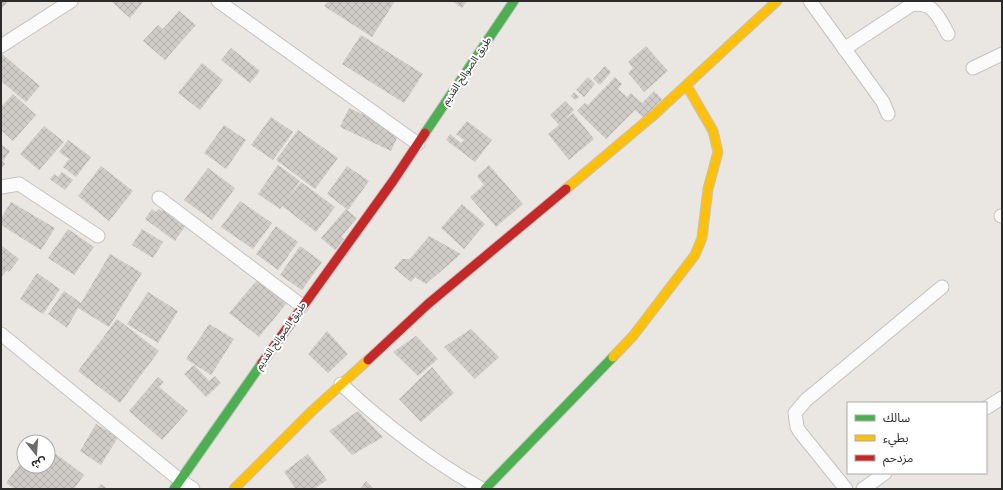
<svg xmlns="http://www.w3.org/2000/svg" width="1003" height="490" font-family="'Source Sans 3','Noto Sans Arabic',sans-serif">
  <defs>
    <pattern id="building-cross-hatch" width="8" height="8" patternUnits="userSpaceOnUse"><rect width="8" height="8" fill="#cfccc8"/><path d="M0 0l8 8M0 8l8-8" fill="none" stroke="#b2afac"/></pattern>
  </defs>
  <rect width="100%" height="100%" fill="#eae6e2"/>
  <g fill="url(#building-cross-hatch)">
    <path d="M 1,1 L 9,1 L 1,9 Z"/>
    <path d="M 113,1 L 144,1 L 130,18 L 112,2 Z"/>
    <path d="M 328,1 L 395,1 L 372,37 L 324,6 Z"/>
    <path d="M 452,1 L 467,1 L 462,8 Z"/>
    <path d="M 179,11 L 196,25 L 165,60 L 143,41 L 158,25 L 163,29 Z"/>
    <path d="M 361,35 L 423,74 L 404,103 L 342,64 Z"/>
    <path d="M 646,46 L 668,71 L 644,92 L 628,73 L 633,68 L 628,62 Z"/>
    <path d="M 231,48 L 260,71 L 250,83 L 221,60 Z"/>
    <path d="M 1,53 L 40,86 L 26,102 L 1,81 Z"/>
    <path d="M 202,63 L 223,80 L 200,110 L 178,93 Z"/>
    <path d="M 605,66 L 611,72 L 600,85 L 593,79 Z"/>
    <path d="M 588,77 L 595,84 L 584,97 L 576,90 Z"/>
    <path d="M 615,77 L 622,84 L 618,89 L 627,97 L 631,93 L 642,103 L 654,91 L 662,99 L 644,118 L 635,110 L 606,139 L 577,111 L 585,103 L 588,105 Z"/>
    <path d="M 574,92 L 579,97 L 575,100 L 571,96 Z"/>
    <path d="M 13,94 L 36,115 L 13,141 L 1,130 L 1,107 Z"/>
    <path d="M 565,101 L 574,110 L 564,120 L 573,113 L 594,139 L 569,160 L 548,134 L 559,125 L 550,115 Z"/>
    <path d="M 349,108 L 400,131 L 391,151 L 340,127 Z"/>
    <path d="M 271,117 L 293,132 L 273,160 L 251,145 Z"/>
    <path d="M 467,121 L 492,140 L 475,162 L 446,140 L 450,134 L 461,143 L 464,140 L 456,134 Z"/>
    <path d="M 224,125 L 246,140 L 226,169 L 204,153 Z"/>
    <path d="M 44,126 L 64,142 L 39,170 L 20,154 Z"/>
    <path d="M 298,130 L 338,158 L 315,189 L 276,160 Z"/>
    <path d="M 68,140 L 91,157 L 76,177 L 63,167 L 69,159 L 59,152 Z"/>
    <path d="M 1,144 L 10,151 L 3,161 L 5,164 L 1,169 Z"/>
    <path d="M 278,165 L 300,181 L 288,198 L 301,182 L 335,207 L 316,232 L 282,206 L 280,209 L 258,194 Z"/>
    <path d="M 489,165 L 523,204 L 496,227 L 470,197 L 484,185 L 477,176 Z"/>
    <path d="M 101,166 L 133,191 L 109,221 L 78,196 Z"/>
    <path d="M 347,166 L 369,181 L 348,210 L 327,194 Z"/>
    <path d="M 208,168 L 235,188 L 212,220 L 184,200 Z"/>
    <path d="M 62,172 L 73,180 L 65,190 L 50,179 L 54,174 L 58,177 Z"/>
    <path d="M 240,201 L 272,223 L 253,249 L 221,227 Z"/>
    <path d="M 11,202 L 55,228 L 41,250 L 1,225 L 1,218 Z"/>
    <path d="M 462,204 L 485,224 L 464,249 L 441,228 Z"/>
    <path d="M 164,208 L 186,225 L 175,241 L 145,219 L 152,209 L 156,212 L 159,209 L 163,211 Z"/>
    <path d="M 346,209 L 357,218 L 341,237 L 344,239 L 335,250 L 321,238 Z"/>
    <path d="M 276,226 L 298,242 L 278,270 L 256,254 Z"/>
    <path d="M 68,229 L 94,247 L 74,275 L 48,258 Z"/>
    <path d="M 142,229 L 163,242 L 153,258 L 132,245 Z"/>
    <path d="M 429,236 L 461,254 L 426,284 L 415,277 L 411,282 L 394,268 L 402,259 L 410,259 Z"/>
    <path d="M 1,245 L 19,259 L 9,272 L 7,270 L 1,278 Z"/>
    <path d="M 300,246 L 322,262 L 302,290 L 280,275 Z"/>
    <path d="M 110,254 L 142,273 L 109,327 L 78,308 L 67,328 L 48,314 L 64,291 L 81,303 Z"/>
    <path d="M 37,273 L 60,289 L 43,314 L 20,299 Z"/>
    <path d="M 258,279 L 287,303 L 259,337 L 229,313 Z"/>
    <path d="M 148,292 L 178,311 L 158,343 L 127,324 Z"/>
    <path d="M 117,319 L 159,351 L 120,403 L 78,371 Z"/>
    <path d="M 209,324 L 234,339 L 211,375 L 186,359 Z"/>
    <path d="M 471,329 L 499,357 L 475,379 L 444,347 Z"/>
    <path d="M 327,331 L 348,354 L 328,373 L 308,354 Z"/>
    <path d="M 416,336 L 438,359 L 418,376 L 393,352 Z"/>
    <path d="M 194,365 L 209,381 L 215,376 L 221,383 L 206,397 L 184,374 Z"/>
    <path d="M 432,367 L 454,393 L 421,422 L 399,399 Z"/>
    <path d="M 158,377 L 164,382 L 159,387 L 188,411 L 162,440 L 129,411 Z"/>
    <path d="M 358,411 L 383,437 L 352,455 L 329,431 Z"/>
    <path d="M 96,424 L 118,437 L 101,465 L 80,451 Z"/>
    <path d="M 48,448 L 84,475 L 74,489 L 15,489 L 6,483 L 24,459 L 24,466 L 48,466 Z"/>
    <path d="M 308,454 L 327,480 L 314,489 L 296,489 L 284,472 Z"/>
    <path d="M 366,481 L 374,489 L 360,489 Z"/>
    <path d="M 101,484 L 108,489 L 97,489 Z"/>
  </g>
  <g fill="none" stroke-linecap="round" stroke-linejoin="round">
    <defs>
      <g id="street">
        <path d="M 218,1 L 418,144"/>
        <path d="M 810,1 L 883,102 L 888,114"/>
        <path d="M 1,46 L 71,1"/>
        <path d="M 844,49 L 911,5 C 933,0 939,18 948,34"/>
        <path d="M 973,68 L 1002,54"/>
        <path d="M 1,187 L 19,184 L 98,236"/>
        <path d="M 159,198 L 302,306"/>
        <path d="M 1001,216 L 1002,216"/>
        <path d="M 1,334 L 181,481 L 193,489"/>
        <path d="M 341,384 C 384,424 430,460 482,489"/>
        <path d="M 986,408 L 1002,398"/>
        <path d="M 846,489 L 800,432 L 797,427 L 795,413 L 806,400 L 942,287"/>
        <path d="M 863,489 L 885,473"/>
      </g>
      <g id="fast">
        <path d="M 425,133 L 514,1"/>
        <path d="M 174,489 L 262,363"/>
        <path d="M 485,489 L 613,357"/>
      </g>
      <g id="slow">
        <path d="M 566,189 L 655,114 L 777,1"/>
        <path d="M 613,357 L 633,336 L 695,255 L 702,238 L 708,189 L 718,152 L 713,131 L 687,86"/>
        <path d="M 234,489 L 312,411 L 368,360"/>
      </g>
      <g id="jam">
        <path d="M 368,360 L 428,304 L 566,189"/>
        <path d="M 262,363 L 393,181 L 425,133"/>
      </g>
    </defs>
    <use href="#street" stroke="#c3c2c2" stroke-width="15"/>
    <use href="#fast" stroke="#c3c2c2" stroke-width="11"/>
    <use href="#slow" stroke="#c3c2c2" stroke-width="11"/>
    <use href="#jam" stroke="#c3c2c2" stroke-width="11"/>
    <use href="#street" stroke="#fcfbfb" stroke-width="13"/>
    <use href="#fast" stroke="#4caf50" stroke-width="9"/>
    <use href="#slow" stroke="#ffc107" stroke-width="9"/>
    <use href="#jam" stroke="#c62828" stroke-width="9"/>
  </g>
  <g text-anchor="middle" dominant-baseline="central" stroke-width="4" stroke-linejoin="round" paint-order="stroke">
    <g font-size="10" fill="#2b2b2b" stroke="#fff">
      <text transform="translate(467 71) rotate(-56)">طريق الصوالح القديم</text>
      <text transform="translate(281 336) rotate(-55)">طريق الصوالح القديم</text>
    </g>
  </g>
  <rect width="1003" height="490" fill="none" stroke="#2b2b2b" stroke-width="4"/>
  <rect x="847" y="402" width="140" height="72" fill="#ffffff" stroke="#aaaaaa"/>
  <rect x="855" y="415" width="20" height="6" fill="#4caf50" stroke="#aaaaaa"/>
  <text x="883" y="422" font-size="12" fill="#2b2b2b">سالك</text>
  <rect x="855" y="435" width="20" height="6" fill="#ffc107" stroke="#aaaaaa"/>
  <text x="883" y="442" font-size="12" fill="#2b2b2b">بطيء</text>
  <rect x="855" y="455" width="20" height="6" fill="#c62828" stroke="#aaaaaa"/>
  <text x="883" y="462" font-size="12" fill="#2b2b2b">مزدحم</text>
  <g transform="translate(36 454) rotate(163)"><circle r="19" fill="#ffffff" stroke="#aaaaaa"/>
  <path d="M0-3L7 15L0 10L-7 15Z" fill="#6e6c6b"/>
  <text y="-6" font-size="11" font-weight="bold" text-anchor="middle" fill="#2b2b2b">ش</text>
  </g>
</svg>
